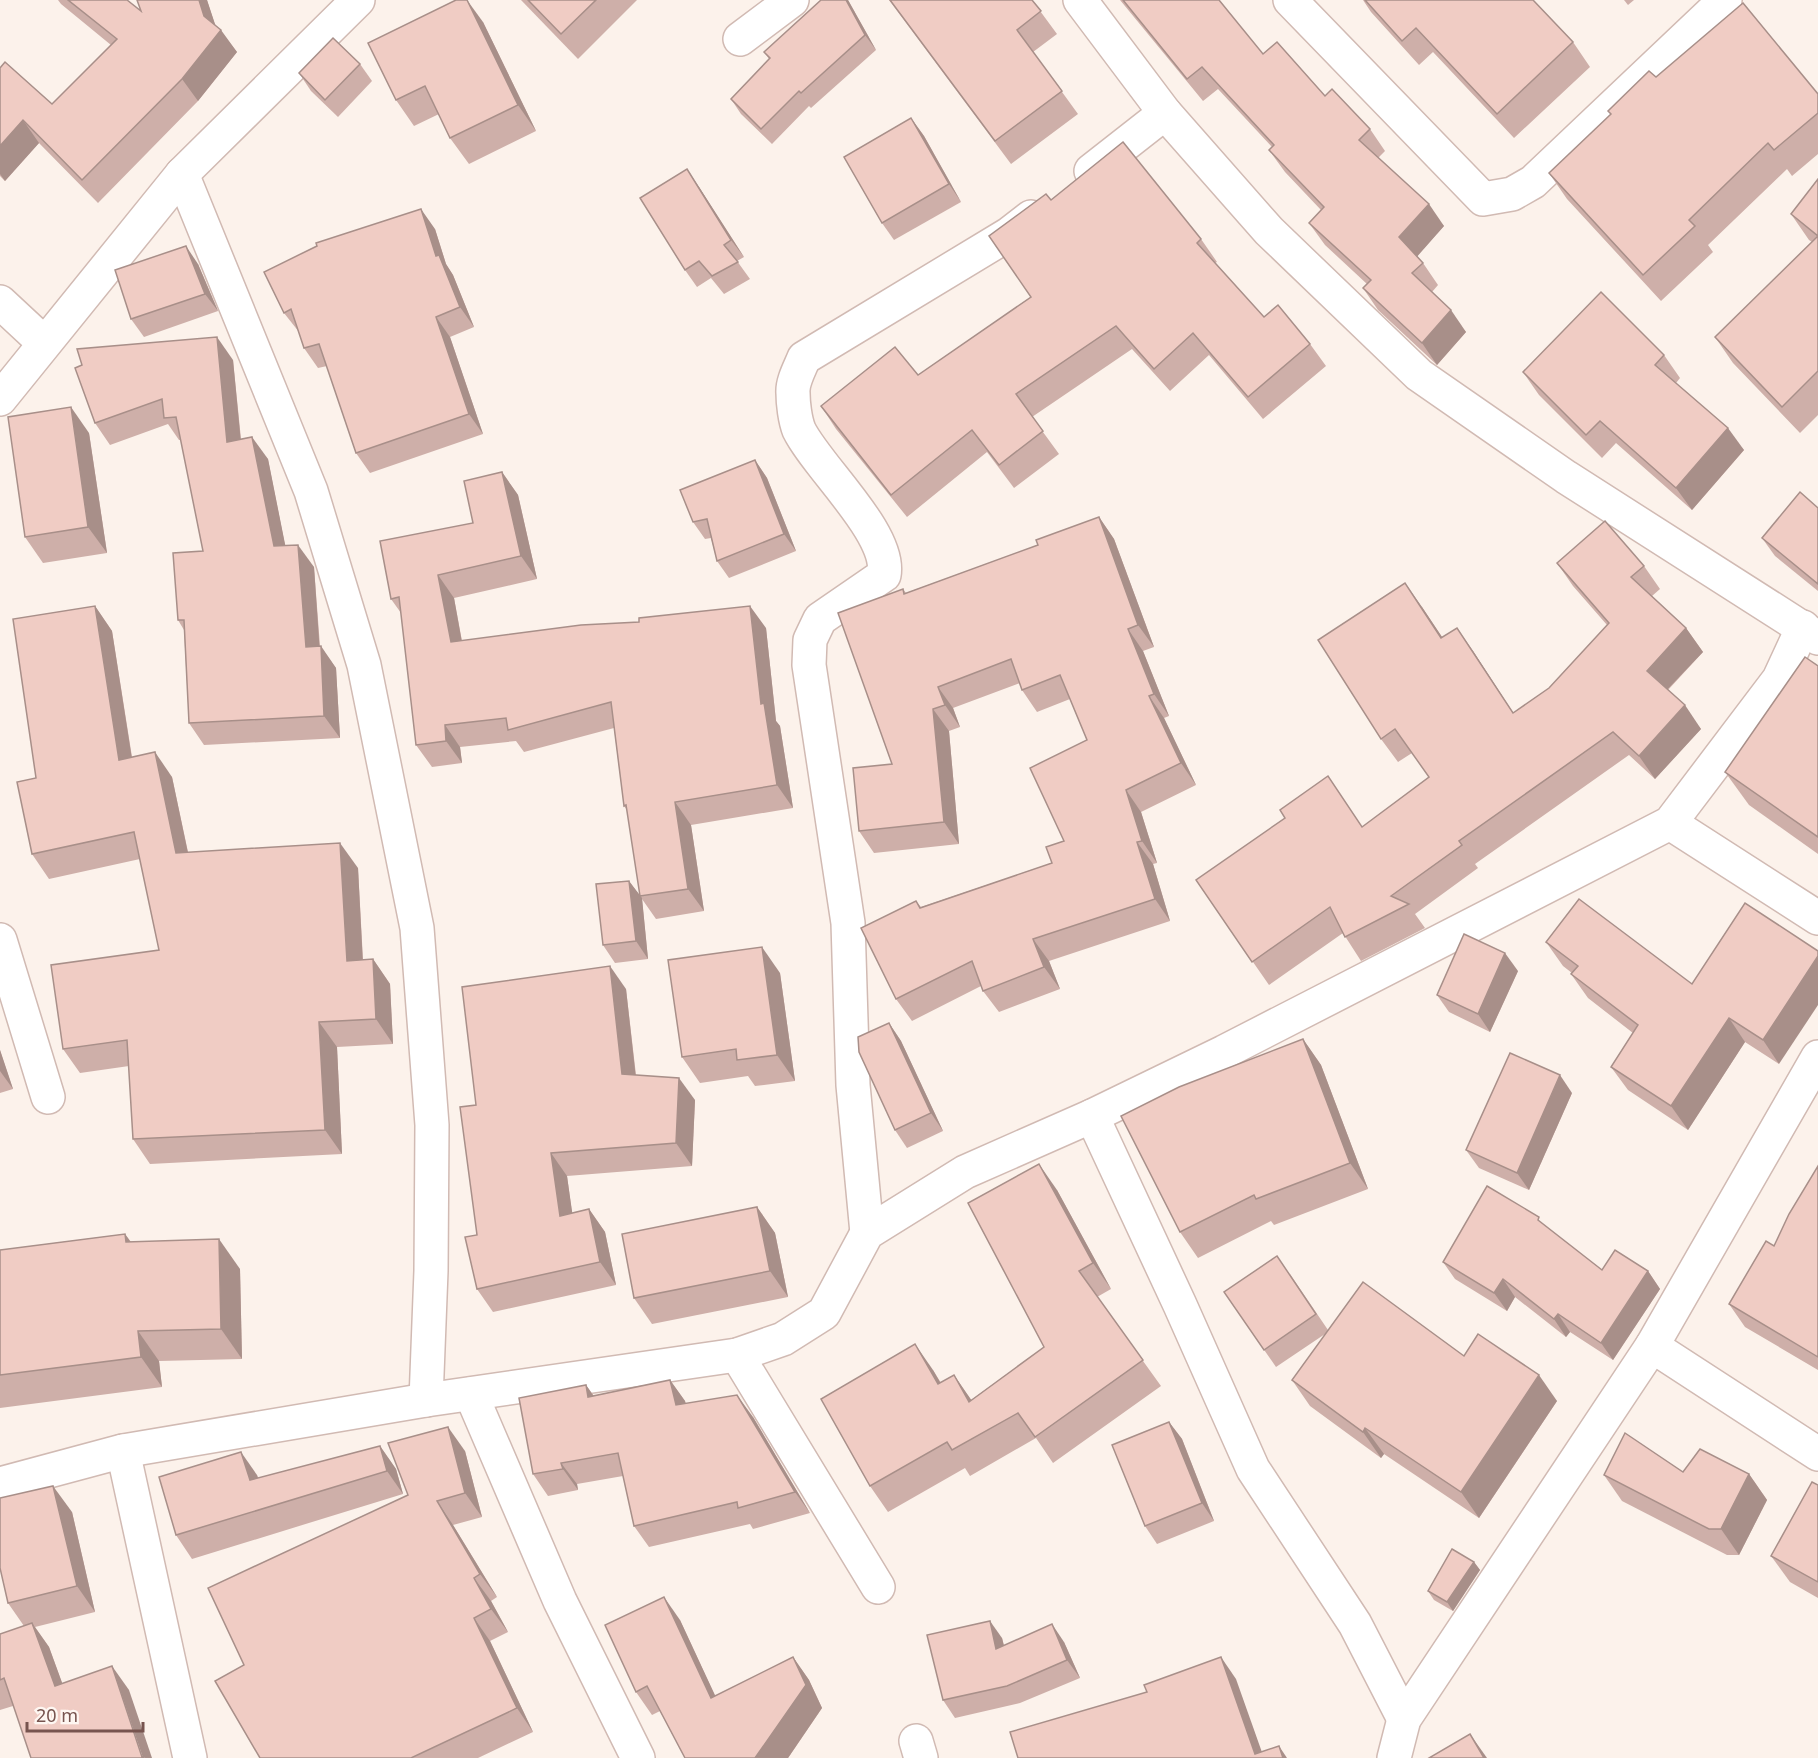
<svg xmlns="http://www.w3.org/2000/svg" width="1818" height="1758" font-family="'Noto Sans',sans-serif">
  <rect width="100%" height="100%" fill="#fcf2eb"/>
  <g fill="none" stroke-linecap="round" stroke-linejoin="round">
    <defs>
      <g id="street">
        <path d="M 1080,0 L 1165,113 L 1269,231 L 1419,375 L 1566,477 L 1818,638"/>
        <path d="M 1290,0 L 1483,199 L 1512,194 L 1533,182 L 1725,0"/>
        <path d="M 740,39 L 792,0"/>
        <path d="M 1091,171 L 1165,113"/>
        <path d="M 182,174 L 311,491 L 364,665 L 417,928 L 432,1125 L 431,1271 L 426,1400"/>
        <path d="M 0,302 L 43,342"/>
        <path d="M 0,399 L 182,174 L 358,0"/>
        <path d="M 1670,823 L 1818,918"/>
        <path d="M 0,940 L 48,1097"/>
        <path d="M 1092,1116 L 1180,1305 L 1253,1469 L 1355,1624 L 1404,1719"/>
        <path d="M 867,1233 L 853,1085 L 848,923 L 809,665 L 810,640 L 820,619 L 884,575 C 892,534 817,467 799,430 C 795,420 793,403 793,393 C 792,382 800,368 804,358 L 1009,234 L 1031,217"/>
        <path d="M 1652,1346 L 1818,1454"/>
        <path d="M 737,1355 L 878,1587"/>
        <path d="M 471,1394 L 560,1601 L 638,1758"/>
        <path d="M 123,1451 L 190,1758"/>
        <path d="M 0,1484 L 123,1451 L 426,1400 L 737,1355 L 783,1339 L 824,1313 L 867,1233 L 965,1172 L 1092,1116 L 1224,1052 L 1670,823 L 1779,679 L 1803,627"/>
        <path d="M 916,1741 L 921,1758"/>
        <path d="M 1394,1758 L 1404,1719 L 1652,1346 L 1818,1057"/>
      </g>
    </defs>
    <use href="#street" stroke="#d1bab3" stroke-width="36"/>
    <use href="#street" stroke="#fff" stroke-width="33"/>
  </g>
  <g fill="#ceafa9">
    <path d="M 58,0 L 127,0 L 141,11 L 207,0 L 215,25 L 237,52 L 198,101 L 98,203 L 39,143 L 5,181 L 0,176 L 0,68 L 52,104 L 111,45 L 61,4 Z"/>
    <path d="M 521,0 L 637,0 L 578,59 Z"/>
    <path d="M 848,0 L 876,50 L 811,108 L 809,106 L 772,144 L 741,114 L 731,99 L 769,59 L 764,52 Z"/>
    <path d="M 889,0 L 1032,0 L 1057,34 L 1033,52 L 1078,114 L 1011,164 Z"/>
    <path d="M 1120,0 L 1219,0 L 1263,54 L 1325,96 L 1370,129 L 1385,151 L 1378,158 L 1444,226 L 1417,256 L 1423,263 L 1438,285 L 1432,292 L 1466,332 L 1437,365 L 1378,310 L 1363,288 L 1367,284 L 1325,245 L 1309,223 L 1321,210 L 1285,172 L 1269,150 L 1272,147 L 1218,89 L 1203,101 Z"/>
    <path d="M 1363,0 L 1533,0 L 1573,42 L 1590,67 L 1514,138 L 1433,52 L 1419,65 L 1371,12 Z"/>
    <path d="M 1624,0 L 1634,0 L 1628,5 Z"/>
    <path d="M 483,22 L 536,131 L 469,164 L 450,138 L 439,114 L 414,126 L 396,100 Z"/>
    <path d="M 360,64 L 372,81 L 338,117 L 311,91 L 299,73 Z"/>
    <path d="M 1656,77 L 1818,94 L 1818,154 L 1792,176 L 1787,169 L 1708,245 L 1713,252 L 1661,301 L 1567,199 L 1549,173 L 1611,115 L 1608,111 Z"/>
    <path d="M 911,118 L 924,136 L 961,202 L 894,240 L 882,223 Z"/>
    <path d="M 1818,179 L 1818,415 L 1800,433 L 1733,363 L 1715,337 L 1812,242 L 1809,240 L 1791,214 Z"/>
    <path d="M 699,187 L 744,257 L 737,261 L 750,279 L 724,294 L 711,278 L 697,287 L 685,270 Z"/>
    <path d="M 1051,200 L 1201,239 L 1217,262 L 1215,263 L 1264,317 L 1310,344 L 1326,366 L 1263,419 L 1209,355 L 1170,391 L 1132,349 L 1032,417 L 1059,454 L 1014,488 L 987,452 L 907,517 L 836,429 L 821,406 L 918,375 L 1031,297 Z"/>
    <path d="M 435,229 L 446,264 L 453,275 L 474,327 L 450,337 L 483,434 L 370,473 L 356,453 L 327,366 L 318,368 L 304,348 L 299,332 L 284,313 Z"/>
    <path d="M 198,264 L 218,311 L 144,337 L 131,319 Z"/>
    <path d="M 1664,355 L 1680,378 L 1676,383 L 1744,450 L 1692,510 L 1616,443 L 1602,458 L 1539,395 L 1523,372 Z"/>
    <path d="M 233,360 L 241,439 L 268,459 L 285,545 L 314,567 L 320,646 L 336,668 L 340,738 L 204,745 L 189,723 L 184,630 L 178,620 L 203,551 L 181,440 L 179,440 L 168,424 L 110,445 L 95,423 Z"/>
    <path d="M 89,433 L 107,553 L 43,563 L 25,537 Z"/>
    <path d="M 755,460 L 767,478 L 796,551 L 729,578 L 717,561 L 711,538 L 705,539 L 693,522 Z"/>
    <path d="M 502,472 L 518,495 L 537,579 L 454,598 L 462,641 L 766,628 L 776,721 L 780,726 L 793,808 L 691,825 L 704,911 L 656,919 L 642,899 L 648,959 L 615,963 L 603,945 L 629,881 L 640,896 L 627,810 L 624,806 L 614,728 L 524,752 L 516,741 L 460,747 L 462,763 L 432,767 L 416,745 L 401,613 L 391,599 L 473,523 Z"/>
    <path d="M 1818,508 L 1818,591 L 1775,556 L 1762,538 Z"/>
    <path d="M 1099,517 L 1114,539 L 1154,647 L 1143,651 L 1169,716 L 1164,718 L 1196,785 L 1141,812 L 1157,863 L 1153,864 L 1170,921 L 1049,961 L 1060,989 L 999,1012 L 983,991 L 981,986 L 912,1021 L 896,999 L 916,901 L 921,907 L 1052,863 L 1064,841 L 1087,740 L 1070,699 L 1037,712 L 1022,690 L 1020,683 L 953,708 L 960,727 L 949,731 L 959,844 L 874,853 L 859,831 L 892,764 L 903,589 L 906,593 L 1038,545 Z"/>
    <path d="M 1557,563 L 1644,566 L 1660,589 L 1652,596 L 1686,628 L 1703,652 L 1668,690 L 1701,729 L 1655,779 L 1629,755 L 1475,864 L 1478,868 L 1415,914 L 1425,928 L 1361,961 L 1343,933 L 1269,985 L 1196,880 L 1363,827 L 1429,777 L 1412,753 L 1398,762 L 1381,739 L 1422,607 L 1442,637 L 1473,651 L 1513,713 L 1549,688 L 1607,625 L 1573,586 Z"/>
    <path d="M 95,606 L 112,631 L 132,757 L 172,777 L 188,852 L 358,868 L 363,960 L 373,959 L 390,984 L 393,1044 L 337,1047 L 342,1154 L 150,1164 L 133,1139 L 129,1066 L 80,1073 L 63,1049 L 159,950 L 140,859 L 49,879 L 32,854 L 36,778 Z"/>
    <path d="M 1818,666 L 1818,854 L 1749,805 L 1725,772 Z"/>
    <path d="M 1745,903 L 1779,1064 L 1745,1042 L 1688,1130 L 1628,1090 L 1611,1067 L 1633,1033 L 1588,998 L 1571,974 L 1572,973 L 1563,966 L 1546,942 L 1692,984 Z"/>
    <path d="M 1518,971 L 1490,1032 L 1449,1012 L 1437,995 Z"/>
    <path d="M 780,973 L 795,1081 L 755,1086 L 748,1076 L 700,1083 L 682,1057 Z"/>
    <path d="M 626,989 L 636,1075 L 695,1100 L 692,1166 L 567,1176 L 572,1213 L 589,1209 L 605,1232 L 616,1285 L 493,1312 L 477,1289 L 476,1105 Z"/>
    <path d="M 889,1023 L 901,1041 L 943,1131 L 907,1148 L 895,1130 Z"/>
    <path d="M 1303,1039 L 1321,1065 L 1368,1189 L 1274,1225 L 1271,1221 L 1198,1258 L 1180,1232 Z"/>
    <path d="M 0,1050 L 13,1089 L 0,1093 Z"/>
    <path d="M 1572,1093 L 1529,1190 L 1479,1168 L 1466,1150 Z"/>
    <path d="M 1818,1166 L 1818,1370 L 1745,1327 L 1729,1304 L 1774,1246 Z"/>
    <path d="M 1057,1190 L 1111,1289 L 1097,1297 L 1161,1386 L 1053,1463 L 1036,1438 L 970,1476 L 965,1468 L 888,1512 L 870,1486 L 933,1370 L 941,1383 L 954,1375 L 971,1400 L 1044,1347 Z"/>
    <path d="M 757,1207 L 775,1233 L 788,1297 L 652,1324 L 634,1298 Z"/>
    <path d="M 1544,1225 L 1602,1270 L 1648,1271 L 1660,1289 L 1613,1360 L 1570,1332 L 1566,1337 L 1515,1297 L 1507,1311 L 1455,1279 L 1443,1262 Z"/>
    <path d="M 125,1234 L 131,1242 L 240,1269 L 242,1359 L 159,1361 L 162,1387 L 0,1408 L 0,1250 Z"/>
    <path d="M 1290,1274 L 1328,1330 L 1464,1356 L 1557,1401 L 1479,1518 L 1384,1454 L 1381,1458 L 1310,1406 L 1292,1380 L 1325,1334 L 1276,1367 L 1224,1292 Z"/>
    <path d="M 670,1380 L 685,1401 L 686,1404 L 753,1417 L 810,1513 L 753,1529 L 750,1524 L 649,1547 L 634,1526 L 623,1476 L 577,1484 L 578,1490 L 548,1496 L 533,1474 L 586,1385 L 594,1396 Z"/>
    <path d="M 1169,1422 L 1182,1439 L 1214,1521 L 1157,1544 L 1145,1526 Z"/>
    <path d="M 380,1446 L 396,1469 L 403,1494 L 192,1559 L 176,1535 L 257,1475 L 258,1478 Z"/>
    <path d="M 465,1451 L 482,1517 L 453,1525 L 497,1597 L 491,1601 L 508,1632 L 490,1641 L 533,1732 L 478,1758 L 260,1758 L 244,1665 L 408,1495 Z"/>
    <path d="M 1683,1472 L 1749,1474 L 1767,1500 L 1739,1555 L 1727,1555 L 1622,1501 L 1604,1475 Z"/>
    <path d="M 1818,1485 L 1818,1598 L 1790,1582 L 1771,1556 Z"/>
    <path d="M 72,1512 L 95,1612 L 35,1627 L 49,1647 L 62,1683 L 129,1690 L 13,1706 L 0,1710 L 0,1634 L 24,1626 L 8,1603 Z"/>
    <path d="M 1474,1562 L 1480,1570 L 1453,1611 L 1434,1600 L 1428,1591 Z"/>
    <path d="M 680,1620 L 715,1696 L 793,1657 L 809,1680 L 822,1708 L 788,1758 L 685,1758 L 660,1711 L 652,1715 L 636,1692 Z"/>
    <path d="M 1002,1638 L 1004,1646 L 1064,1642 L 1080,1678 L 1020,1703 L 955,1718 L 943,1700 Z"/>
  </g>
  <g fill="#a88f89">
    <path d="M 199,0 L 207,0 L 218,33 L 221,30 L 237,52 L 198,101 L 182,79 L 204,16 Z"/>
    <path d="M 467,0 L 483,22 L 536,131 L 518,105 Z"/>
    <path d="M 846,0 L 848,0 L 876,50 L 865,35 Z"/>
    <path d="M 911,118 L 924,136 L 961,202 L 949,184 Z"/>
    <path d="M 23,120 L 39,143 L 5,181 L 0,174 L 0,146 Z"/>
    <path d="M 687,169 L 699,187 L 744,257 L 731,240 Z"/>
    <path d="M 1429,204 L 1444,226 L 1415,259 L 1399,237 Z"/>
    <path d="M 421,209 L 435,229 L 446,264 L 453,275 L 474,327 L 460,307 L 436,256 Z"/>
    <path d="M 186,246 L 198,264 L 218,311 L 205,294 Z"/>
    <path d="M 1451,310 L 1466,332 L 1437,365 L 1422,343 Z"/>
    <path d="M 436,317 L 450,337 L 483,434 L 469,414 Z"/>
    <path d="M 217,337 L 233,360 L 243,464 L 227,442 Z"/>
    <path d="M 71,407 L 89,433 L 107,553 L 88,527 Z"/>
    <path d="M 1728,428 L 1744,450 L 1692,510 L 1676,488 Z"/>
    <path d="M 252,437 L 268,459 L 290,569 L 274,546 Z"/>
    <path d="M 755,460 L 767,478 L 796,551 L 784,534 Z"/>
    <path d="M 502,472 L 518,495 L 537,579 L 521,556 Z"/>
    <path d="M 1099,517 L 1114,539 L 1154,647 L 1138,625 Z"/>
    <path d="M 298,545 L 314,567 L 321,669 L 306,647 Z"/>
    <path d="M 438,575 L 454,598 L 466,665 L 451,642 Z"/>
    <path d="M 1405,583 L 1422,607 L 1458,661 L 1441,638 Z"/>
    <path d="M 95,606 L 112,631 L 136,785 L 119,760 Z"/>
    <path d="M 750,606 L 766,628 L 776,721 L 780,726 L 793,808 L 777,785 L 761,704 Z"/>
    <path d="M 1457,628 L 1473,651 L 1529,737 L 1513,713 Z"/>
    <path d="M 1686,628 L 1703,652 L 1663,694 L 1647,671 Z"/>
    <path d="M 1128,629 L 1143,651 L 1169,716 L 1154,694 Z"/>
    <path d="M 321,646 L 336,668 L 340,738 L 324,716 Z"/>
    <path d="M 938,687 L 953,708 L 960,727 L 945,705 Z"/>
    <path d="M 1149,696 L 1164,718 L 1196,785 L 1181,763 Z"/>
    <path d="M 1685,705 L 1701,729 L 1655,779 L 1639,756 Z"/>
    <path d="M 933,709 L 949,731 L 959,844 L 944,822 Z"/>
    <path d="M 445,725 L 460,747 L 462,763 L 446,741 Z"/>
    <path d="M 155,752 L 172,777 L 193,877 L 176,853 Z"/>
    <path d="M 1126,790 L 1141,812 L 1157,863 L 1142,841 Z"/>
    <path d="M 675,802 L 691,825 L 704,911 L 688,889 Z"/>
    <path d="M 1137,842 L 1153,864 L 1170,921 L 1155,899 Z"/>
    <path d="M 340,843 L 358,868 L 364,985 L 347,961 Z"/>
    <path d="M 629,881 L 642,898 L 648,959 L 636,941 Z"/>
    <path d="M 1033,939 L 1049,961 L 1060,989 L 1044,967 Z"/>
    <path d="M 762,947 L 780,973 L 795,1081 L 777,1055 Z"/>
    <path d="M 1505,953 L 1518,971 L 1490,1032 L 1478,1014 Z"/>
    <path d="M 1818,956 L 1818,1005 L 1779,1064 L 1763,1040 Z"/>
    <path d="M 373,959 L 390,984 L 393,1044 L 376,1019 Z"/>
    <path d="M 610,966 L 626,989 L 638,1097 L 622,1074 Z"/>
    <path d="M 1729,1018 L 1745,1042 L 1688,1130 L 1671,1106 Z"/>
    <path d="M 319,1022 L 337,1047 L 342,1154 L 325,1130 Z"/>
    <path d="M 889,1023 L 901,1041 L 943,1131 L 931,1113 Z"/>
    <path d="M 1303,1039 L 1321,1065 L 1368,1189 L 1350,1163 Z"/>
    <path d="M 0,1050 L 13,1089 L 0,1071 Z"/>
    <path d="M 1560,1075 L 1572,1093 L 1529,1190 L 1517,1173 Z"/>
    <path d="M 679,1078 L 695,1100 L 692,1166 L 676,1143 Z"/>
    <path d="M 551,1153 L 567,1176 L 576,1239 L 560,1216 Z"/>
    <path d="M 1039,1164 L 1057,1190 L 1111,1289 L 1093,1263 Z"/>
    <path d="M 757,1207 L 775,1233 L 788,1297 L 770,1271 Z"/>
    <path d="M 589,1209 L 605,1232 L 616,1285 L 600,1262 Z"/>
    <path d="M 125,1234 L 146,1264 L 126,1242 Z"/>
    <path d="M 219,1239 L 240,1269 L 242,1359 L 221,1329 Z"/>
    <path d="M 1648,1271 L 1660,1289 L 1613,1360 L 1601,1343 Z"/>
    <path d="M 1503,1279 L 1515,1297 L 1507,1311 L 1494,1293 Z"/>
    <path d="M 1558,1314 L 1570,1332 L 1566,1337 L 1554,1319 Z"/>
    <path d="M 138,1331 L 159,1361 L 162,1387 L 141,1357 Z"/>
    <path d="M 915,1344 L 933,1370 L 956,1410 L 938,1384 Z"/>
    <path d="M 954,1375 L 972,1401 L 969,1402 Z"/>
    <path d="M 1539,1375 L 1557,1401 L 1479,1518 L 1461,1492 Z"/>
    <path d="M 670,1380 L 685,1401 L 691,1427 L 676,1405 Z"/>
    <path d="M 586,1385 L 601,1407 L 588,1397 Z"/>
    <path d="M 737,1395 L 753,1417 L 810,1513 L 795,1492 Z"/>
    <path d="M 1169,1422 L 1182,1439 L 1214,1521 L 1202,1503 Z"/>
    <path d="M 448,1427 L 465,1451 L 482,1517 L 465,1493 Z"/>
    <path d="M 1365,1428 L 1384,1454 L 1381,1458 L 1363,1432 Z"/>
    <path d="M 380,1446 L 396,1469 L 403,1494 L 387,1471 Z"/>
    <path d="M 241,1452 L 257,1475 L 266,1503 L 250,1480 Z"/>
    <path d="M 561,1463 L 577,1484 L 578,1490 L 563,1469 Z"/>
    <path d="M 1749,1474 L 1767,1500 L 1739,1555 L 1721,1529 Z"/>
    <path d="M 53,1486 L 72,1512 L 95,1612 L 77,1586 Z"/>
    <path d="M 437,1501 L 453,1525 L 497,1597 L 480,1574 Z"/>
    <path d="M 1474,1562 L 1480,1570 L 1453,1611 L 1447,1602 Z"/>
    <path d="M 474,1578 L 491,1601 L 508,1632 L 491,1609 Z"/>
    <path d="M 664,1597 L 680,1620 L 727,1721 L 711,1698 Z"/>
    <path d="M 474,1618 L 490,1641 L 533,1732 L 517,1708 Z"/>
    <path d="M 990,1621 L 1002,1638 L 1009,1666 L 996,1649 Z"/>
    <path d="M 32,1623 L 49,1647 L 72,1710 L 55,1686 Z"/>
    <path d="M 1052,1624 L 1064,1642 L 1080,1678 L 1067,1660 Z"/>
    <path d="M 793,1657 L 809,1680 L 822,1708 L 788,1758 L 755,1758 Z"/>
    <path d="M 1221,1657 L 1236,1679 L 1264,1758 L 1255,1754 Z"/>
    <path d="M 112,1666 L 129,1690 L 152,1758 L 143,1758 Z"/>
    <path d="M 1470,1734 L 1487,1758 L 1484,1758 Z"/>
    <path d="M 1279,1746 L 1287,1758 L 1283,1758 Z"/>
  </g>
  <g fill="#f0ccc4" stroke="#a88f89" stroke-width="1.5">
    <path d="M 68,0 L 127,0 L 141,11 L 137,0 L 199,0 L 204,16 L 221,30 L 182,79 L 82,180 L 23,120 L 0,146 L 0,68 L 5,62 L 52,104 L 117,39 Z"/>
    <path d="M 456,0 L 467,0 L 518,105 L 450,138 L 425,86 L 396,100 L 368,43 Z"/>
    <path d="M 528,0 L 596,0 L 561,34 Z"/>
    <path d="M 821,0 L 846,0 L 865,35 L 801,93 L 799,91 L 761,129 L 731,99 L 770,58 L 764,52 Z"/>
    <path d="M 890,0 L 1032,0 L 1041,11 L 1017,30 L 1062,91 L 995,141 Z"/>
    <path d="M 1123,0 L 1219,0 L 1263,54 L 1277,42 L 1325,96 L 1332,89 L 1370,129 L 1359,140 L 1429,204 L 1399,237 L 1423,263 L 1412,273 L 1451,310 L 1422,343 L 1363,288 L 1371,280 L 1309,223 L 1324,207 L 1269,150 L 1274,145 L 1202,67 L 1187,79 Z"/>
    <path d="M 1365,0 L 1533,0 L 1573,42 L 1497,114 L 1416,28 L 1402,41 Z"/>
    <path d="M 1743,3 L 1818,94 L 1818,113 L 1774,150 L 1768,143 L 1689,220 L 1695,226 L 1643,275 L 1549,173 L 1611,114 L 1608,111 L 1649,71 L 1656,77 Z"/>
    <path d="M 333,38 L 360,64 L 325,100 L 299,73 Z"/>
    <path d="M 911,118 L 949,184 L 882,223 L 844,157 Z"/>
    <path d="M 1123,142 L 1201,239 L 1197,243 L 1264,317 L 1278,305 L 1310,344 L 1248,397 L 1193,333 L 1154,369 L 1116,326 L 1016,394 L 1043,431 L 999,465 L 972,430 L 891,495 L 821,406 L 895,347 L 918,375 L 1031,297 L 989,236 L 1046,194 L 1051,200 Z"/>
    <path d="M 687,169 L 731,240 L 724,245 L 738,262 L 712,276 L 699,261 L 685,270 L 640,198 Z"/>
    <path d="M 1818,179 L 1818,236 L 1791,214 Z"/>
    <path d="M 421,209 L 436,256 L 439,255 L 460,307 L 436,317 L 469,414 L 356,453 L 319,344 L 304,348 L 291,309 L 284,313 L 264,272 L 317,246 L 316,243 Z"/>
    <path d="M 1818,236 L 1818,371 L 1782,407 L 1715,337 Z"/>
    <path d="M 186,246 L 205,294 L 131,319 L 115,270 Z"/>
    <path d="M 1601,292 L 1664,355 L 1655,365 L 1728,428 L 1676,488 L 1600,421 L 1586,435 L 1523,372 Z"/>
    <path d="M 217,337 L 227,442 L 252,437 L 274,546 L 298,545 L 306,647 L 321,646 L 324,716 L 189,723 L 184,620 L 178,620 L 173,553 L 203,551 L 176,417 L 164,418 L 162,399 L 95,423 L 75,368 L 82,365 L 77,349 Z"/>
    <path d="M 71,407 L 88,527 L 25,537 L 8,417 Z"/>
    <path d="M 755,460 L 784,534 L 717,561 L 707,519 L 693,522 L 680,490 Z"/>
    <path d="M 502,472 L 521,556 L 438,575 L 451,642 L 581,625 L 639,622 L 639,618 L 750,606 L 761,704 L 764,703 L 777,785 L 675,802 L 688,889 L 640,896 L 626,805 L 624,806 L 611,702 L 508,730 L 506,718 L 445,725 L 446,741 L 416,745 L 399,597 L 391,599 L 380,541 L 473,523 L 464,481 Z"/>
    <path d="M 1800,492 L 1818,508 L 1818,584 L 1762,538 Z"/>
    <path d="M 1099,517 L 1138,625 L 1128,629 L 1154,694 L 1149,696 L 1181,763 L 1126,790 L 1142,841 L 1137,842 L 1155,899 L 1033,939 L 1044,967 L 983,991 L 972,961 L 896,999 L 861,928 L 916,901 L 920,908 L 1052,863 L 1046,847 L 1064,841 L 1030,768 L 1087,740 L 1060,675 L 1022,690 L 1011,659 L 938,687 L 945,705 L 933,709 L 944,822 L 859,831 L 853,768 L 892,764 L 838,613 L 903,589 L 904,594 L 1038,545 L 1036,540 Z"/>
    <path d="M 1605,521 L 1644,566 L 1631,577 L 1686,628 L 1647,671 L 1685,705 L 1639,756 L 1613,732 L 1459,841 L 1462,845 L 1391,896 L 1409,904 L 1345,937 L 1330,907 L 1252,962 L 1196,880 L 1285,818 L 1280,810 L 1328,776 L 1362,827 L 1429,777 L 1395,729 L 1381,739 L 1318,640 L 1405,583 L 1441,638 L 1457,628 L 1513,713 L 1549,688 L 1609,623 L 1557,563 Z"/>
    <path d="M 95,606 L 119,760 L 155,752 L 176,853 L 340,843 L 347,961 L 373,959 L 376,1019 L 319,1022 L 325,1130 L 133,1139 L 127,1040 L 63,1049 L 51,965 L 159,950 L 134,832 L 32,854 L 17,782 L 36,778 L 13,619 Z"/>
    <path d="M 1805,657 L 1818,666 L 1818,837 L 1725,772 Z"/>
    <path d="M 629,881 L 636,941 L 603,945 L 596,884 Z"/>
    <path d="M 1579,899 L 1692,984 L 1745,903 L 1818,951 L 1818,956 L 1763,1040 L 1729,1018 L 1671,1106 L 1611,1067 L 1638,1025 L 1571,974 L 1578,966 L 1546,942 Z"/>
    <path d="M 1464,934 L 1505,953 L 1478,1014 L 1437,995 Z"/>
    <path d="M 762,947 L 777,1055 L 737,1060 L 736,1049 L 682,1057 L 668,960 Z"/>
    <path d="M 610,966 L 622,1074 L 679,1078 L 676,1143 L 551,1153 L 560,1216 L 589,1209 L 600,1262 L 477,1289 L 465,1237 L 477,1235 L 460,1107 L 476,1105 L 462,987 Z"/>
    <path d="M 889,1023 L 931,1113 L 895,1130 L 859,1052 L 858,1037 Z"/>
    <path d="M 1303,1039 L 1350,1163 L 1256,1199 L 1254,1195 L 1180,1232 L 1121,1116 L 1179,1087 Z"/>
    <path d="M 1510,1053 L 1560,1075 L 1517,1173 L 1466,1150 Z"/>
    <path d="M 1039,1164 L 1093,1263 L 1079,1271 L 1143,1360 L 1035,1437 L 1018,1413 L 952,1450 L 947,1442 L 870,1486 L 821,1399 L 915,1344 L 938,1384 L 954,1375 L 969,1402 L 1044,1347 L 968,1203 Z"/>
    <path d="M 1818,1166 L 1818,1357 L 1729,1304 L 1766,1241 L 1774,1246 L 1789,1214 Z"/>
    <path d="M 1487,1186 L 1539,1217 L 1538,1220 L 1602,1270 L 1615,1250 L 1648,1271 L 1601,1343 L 1558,1314 L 1554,1319 L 1503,1279 L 1494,1293 L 1443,1262 Z"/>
    <path d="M 757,1207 L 770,1271 L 634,1298 L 622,1234 Z"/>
    <path d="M 125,1234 L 126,1242 L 219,1239 L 221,1329 L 138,1331 L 141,1357 L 0,1375 L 0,1250 Z"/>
    <path d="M 1277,1256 L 1316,1314 L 1264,1350 L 1224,1292 Z"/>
    <path d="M 1363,1282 L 1464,1356 L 1478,1334 L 1539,1375 L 1461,1492 L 1365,1428 L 1363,1432 L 1292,1380 Z"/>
    <path d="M 670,1380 L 676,1405 L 737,1395 L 795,1492 L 738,1508 L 737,1502 L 634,1526 L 618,1453 L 561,1463 L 563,1469 L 533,1474 L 519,1398 L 586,1385 L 588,1397 Z"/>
    <path d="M 1169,1422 L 1202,1503 L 1145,1526 L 1112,1445 Z"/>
    <path d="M 448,1427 L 465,1493 L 437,1501 L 480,1574 L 474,1578 L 491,1609 L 474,1618 L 517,1708 L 411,1758 L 260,1758 L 215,1681 L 244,1665 L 208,1588 L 408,1495 L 388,1443 Z"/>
    <path d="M 1625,1433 L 1683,1472 L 1700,1449 L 1749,1474 L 1721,1529 L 1709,1529 L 1604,1475 Z"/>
    <path d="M 380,1446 L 387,1471 L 176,1535 L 159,1477 L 241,1452 L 250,1480 Z"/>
    <path d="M 1812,1482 L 1818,1485 L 1818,1582 L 1771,1556 Z"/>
    <path d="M 53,1486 L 77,1586 L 8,1603 L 0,1568 L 0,1498 Z"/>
    <path d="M 1452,1549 L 1474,1562 L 1447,1602 L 1428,1591 Z"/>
    <path d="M 664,1597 L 711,1698 L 793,1657 L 806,1685 L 755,1758 L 685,1758 L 647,1686 L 636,1692 L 605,1625 Z"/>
    <path d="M 990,1621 L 996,1649 L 1052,1624 L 1067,1660 L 1007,1686 L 943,1700 L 927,1635 Z"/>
    <path d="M 32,1623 L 55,1686 L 112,1666 L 142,1757 L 145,1756 L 146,1758 L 31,1758 L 4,1678 L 0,1680 L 0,1634 Z"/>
    <path d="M 1221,1657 L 1255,1754 L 1279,1746 L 1283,1758 L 1018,1758 L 1010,1732 L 1147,1692 L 1144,1685 Z"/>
    <path d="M 1470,1734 L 1484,1758 L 1429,1758 Z"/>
  </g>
  <path d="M27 1722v9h116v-9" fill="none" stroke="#77544f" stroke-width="3"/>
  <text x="36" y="1722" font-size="18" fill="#77544f" stroke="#fef7f2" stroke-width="4.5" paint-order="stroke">20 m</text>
</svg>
